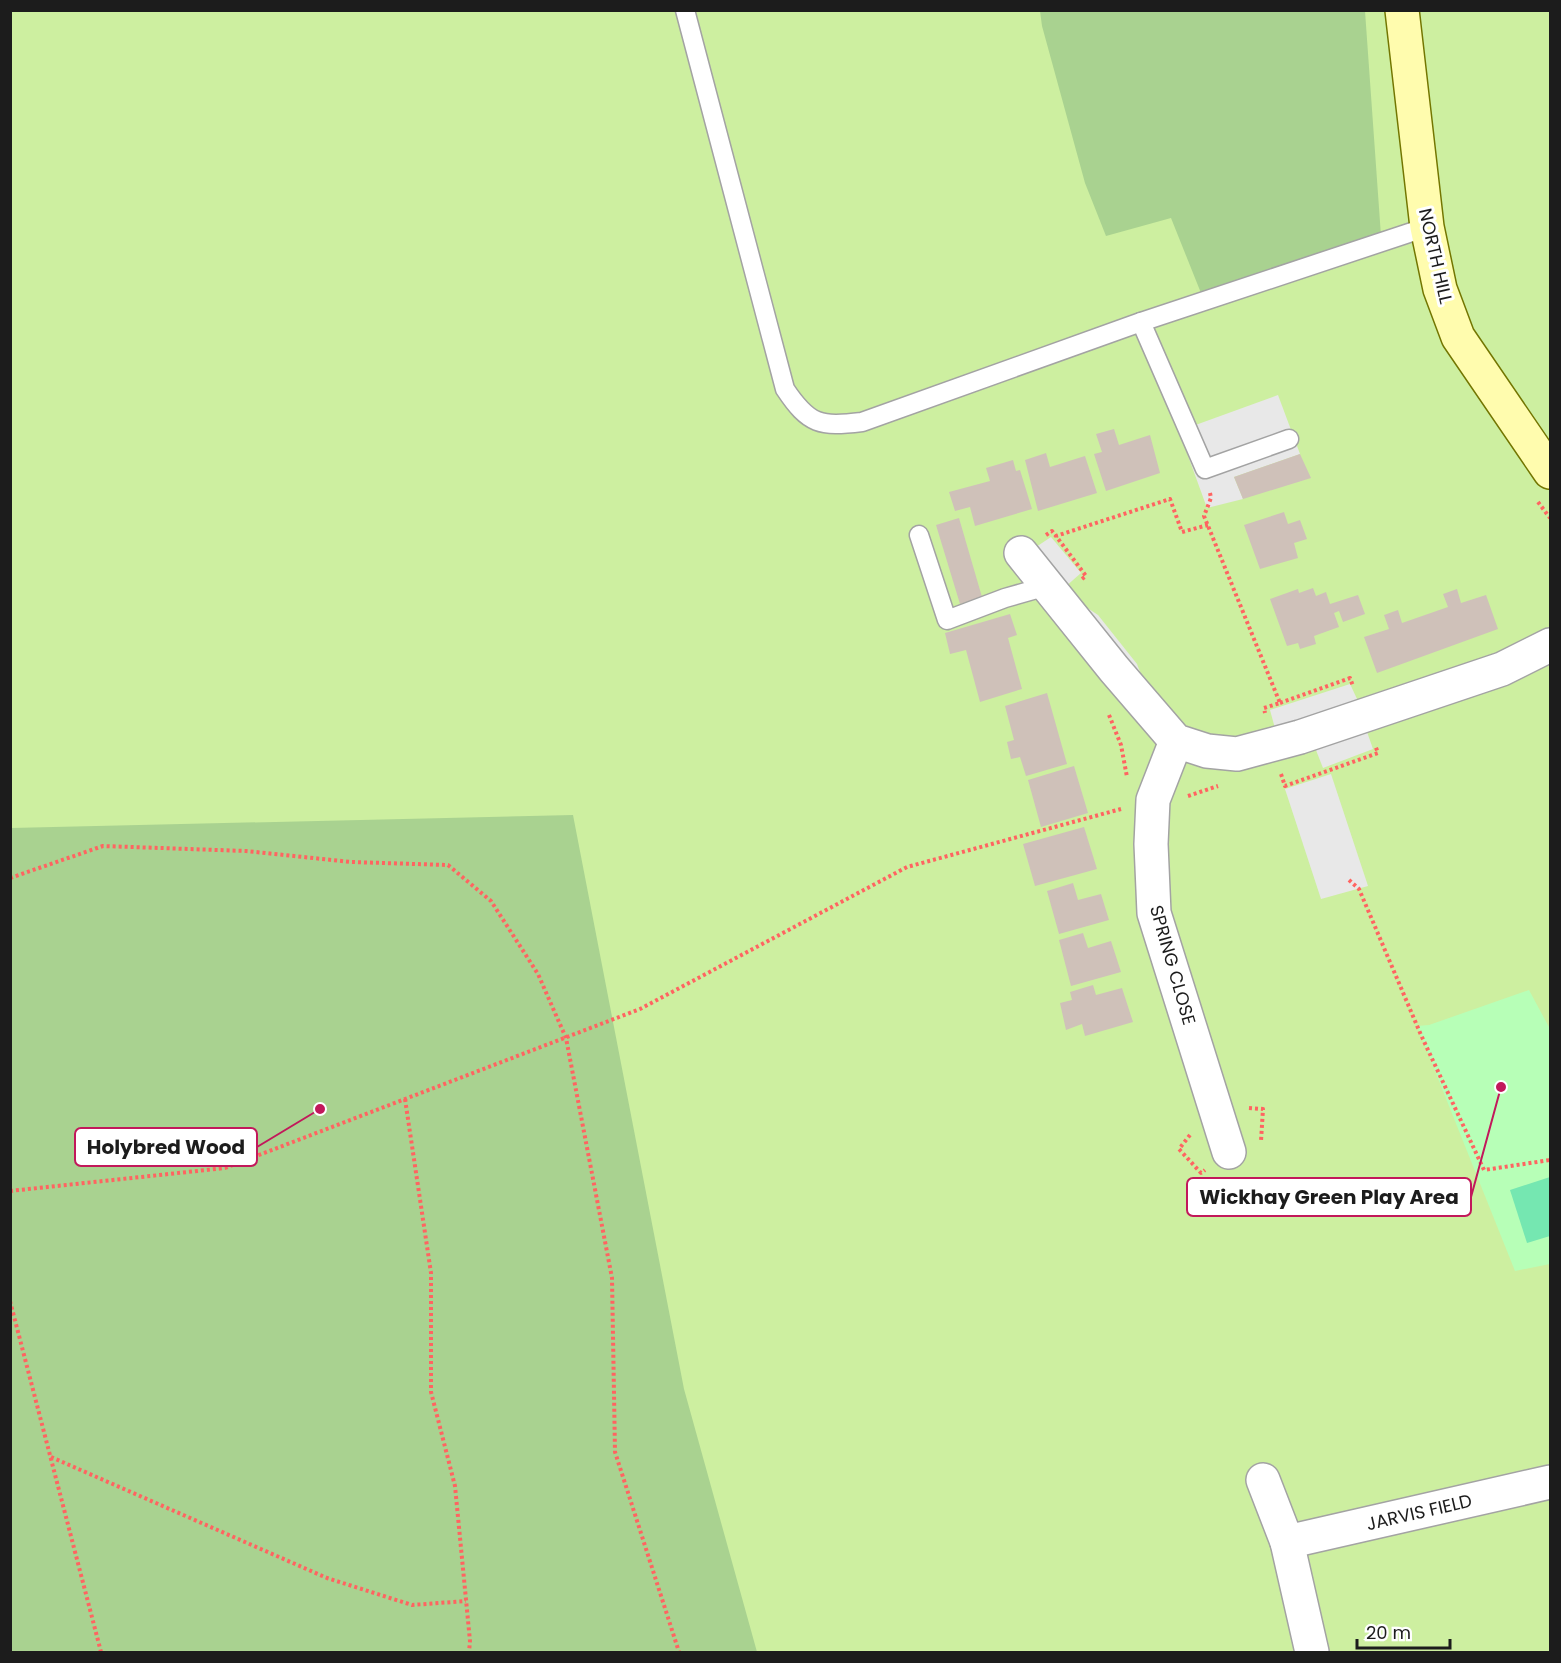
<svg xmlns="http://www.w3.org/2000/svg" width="1561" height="1663" font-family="Poppins,sans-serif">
  <rect width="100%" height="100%" fill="#efe9e0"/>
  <rect fill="#cdefa0" x="11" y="11" width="1539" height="1641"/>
  <g fill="#a9d290">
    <path d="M 1040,11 L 1365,11 L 1381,236 L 1201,293 L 1171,218 L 1106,236 L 1085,183 L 1042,26 Z"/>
    <path d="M 573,815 L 684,1389 L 757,1652 L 11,1652 L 11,828 Z"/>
  </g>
  <path fill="#b7ffb7" d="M 1529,990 L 1550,1029 L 1550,1264 L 1515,1271 L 1417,1026 L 1429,1025 Z"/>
  <path fill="#75e7b1" d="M 1550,1177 L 1550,1236 L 1527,1243 L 1510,1190 Z"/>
  <g fill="#e8e8e8">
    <path d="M 1278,395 L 1300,454 L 1234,477 L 1243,499 L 1207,508 L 1179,431 Z"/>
    <path d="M 1051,537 L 1081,573 L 1064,588 L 1033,549 Z"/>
    <path d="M 1080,603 L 1098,615 L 1137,664 L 1145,685 Z"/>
    <path d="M 1350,684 L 1358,701 L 1276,732 L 1270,710 Z"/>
    <path d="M 1366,729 L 1373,749 L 1323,768 L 1314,745 Z"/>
    <path d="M 1331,774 L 1368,886 L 1321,899 L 1285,789 Z"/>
  </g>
  <g fill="#cfc1b9">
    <path d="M 1114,429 L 1119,445 L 1150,435 L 1160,473 L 1106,491 L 1094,454 L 1102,452 L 1096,434 Z"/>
    <path d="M 1046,453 L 1050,467 L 1085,456 L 1097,493 L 1038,511 L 1025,460 Z"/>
    <path d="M 1300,454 L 1311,478 L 1243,499 L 1234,477 Z"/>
    <path d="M 1013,460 L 1016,471 L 1020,470 L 1032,509 L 975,526 L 970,507 L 955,511 L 949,492 L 990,481 L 986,468 Z"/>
    <path d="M 1284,512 L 1288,524 L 1300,520 L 1307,539 L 1294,543 L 1298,558 L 1260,569 L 1244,525 Z"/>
    <path d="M 959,518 L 982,597 L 960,604 L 936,525 Z"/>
    <path d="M 1313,588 L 1316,596 L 1326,592 L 1330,604 L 1358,595 L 1365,614 L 1343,622 L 1339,611 L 1334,613 L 1339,627 L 1314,636 L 1316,644 L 1300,649 L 1298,643 L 1287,646 L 1270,599 L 1298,589 L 1299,593 Z"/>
    <path d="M 1457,589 L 1461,603 L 1486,595 L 1498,629 L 1377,673 L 1364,637 L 1389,629 L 1384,615 L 1398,610 L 1402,623 L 1448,607 L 1443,594 Z"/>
    <path d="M 1010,614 L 1017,635 L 1008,638 L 1022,689 L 980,702 L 966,650 L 950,654 L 945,633 Z"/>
    <path d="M 1047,693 L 1067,764 L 1026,776 L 1020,757 L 1011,759 L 1007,742 L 1014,740 L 1005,706 Z"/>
    <path d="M 1074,766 L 1088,813 L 1041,827 L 1028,780 Z"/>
    <path d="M 1084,827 L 1097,869 L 1035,886 L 1023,844 Z"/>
    <path d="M 1073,883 L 1078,900 L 1101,894 L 1109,920 L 1059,934 L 1047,891 Z"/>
    <path d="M 1083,933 L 1088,948 L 1111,941 L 1121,972 L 1071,986 L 1059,940 Z"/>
    <path d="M 1093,985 L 1096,995 L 1122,988 L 1133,1022 L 1085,1036 L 1082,1024 L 1066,1030 L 1060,1003 L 1072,1000 L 1070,992 Z"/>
  </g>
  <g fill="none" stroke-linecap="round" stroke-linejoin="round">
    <defs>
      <g id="lane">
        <path d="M 685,10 L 785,389 C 809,425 820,427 862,422 L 1141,322 L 1427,227"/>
        <path d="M 1141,322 L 1205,469 L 1289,439"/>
        <path d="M 919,535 L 947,620 L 1005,598 L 1047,586"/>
      </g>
      <g id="street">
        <path d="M 1021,553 L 1114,669 L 1176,741 L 1207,751 L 1237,754 L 1300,737 L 1502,669 L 1550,645"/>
        <path d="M 1176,741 L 1153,800 L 1151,844 L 1154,913 L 1229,1152"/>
        <path d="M 1263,1480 L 1287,1542 L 1550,1482"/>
        <path d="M 1287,1542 L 1312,1652"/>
      </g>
      <path id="secondary" d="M 1402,10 L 1427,227 L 1440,289 L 1458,337 L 1550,472"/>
    </defs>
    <use href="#lane" stroke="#a3a3a3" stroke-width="21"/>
    <use href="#street" stroke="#a3a3a3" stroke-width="36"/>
    <use href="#secondary" stroke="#737600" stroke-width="36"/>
    <g stroke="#ff6461" stroke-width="4" stroke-dasharray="3 3" stroke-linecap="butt">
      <path d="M 1210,493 L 1211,498 L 1204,516 L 1280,703 L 1264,708 L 1265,713"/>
      <path d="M 1538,502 L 1550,518"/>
      <path d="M 1046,535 L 1052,531 L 1056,536"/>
      <path d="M 1082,579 L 1086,576 L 1056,536 L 1170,499 L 1182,532 L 1208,525"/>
      <path d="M 1280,703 L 1350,678 L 1353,686"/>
      <path d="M 1109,715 L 1121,745 L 1127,777"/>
      <path d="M 1281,774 L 1285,786 L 1378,753 L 1375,745"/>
      <path d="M 1188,796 L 1218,786"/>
      <path d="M 10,878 L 103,846 L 246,851 L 351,862 L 448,865 L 491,901 L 538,974 L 566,1038 L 612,1278 L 615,1452 L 679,1652"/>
      <path d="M 1349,880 L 1359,889 L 1421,1035 L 1484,1170 L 1550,1160"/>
      <path d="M 405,1099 L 431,1273 L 431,1392 L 455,1486 L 470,1641 L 469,1652"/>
      <path d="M 1249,1108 L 1263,1109 L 1261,1141"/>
      <path d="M 1190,1135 L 1179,1149 L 1201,1173 L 1205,1170"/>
      <path d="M 10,1191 L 225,1168 L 640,1009 L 907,867 L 1121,809"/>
      <path d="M 10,1301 L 101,1652"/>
      <path d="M 51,1457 L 327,1578 L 412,1605 L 466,1601"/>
    </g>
    <use href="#lane" stroke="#fff" stroke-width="18"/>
    <use href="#street" stroke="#fff" stroke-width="33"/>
    <use href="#secondary" stroke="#fffcae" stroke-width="33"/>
  </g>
  <g text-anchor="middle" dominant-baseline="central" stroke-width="6" stroke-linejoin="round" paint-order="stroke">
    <g font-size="18" fill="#1c1c1c" stroke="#fff">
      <text transform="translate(1436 256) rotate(77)">NORTH HILL</text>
      <text transform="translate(1173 965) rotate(74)">SPRING CLOSE</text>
      <text transform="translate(1419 1512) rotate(-13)">JARVIS FIELD</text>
    </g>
  </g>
  <path fill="none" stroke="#c2185b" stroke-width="2" d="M320 1109L257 1147M1501 1087L1471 1197"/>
  <g fill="#c2185b" stroke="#fff" stroke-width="2">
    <circle cx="320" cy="1109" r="6"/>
    <circle cx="1501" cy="1087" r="6"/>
  </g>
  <g fill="#fff" stroke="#c2185b" stroke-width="2">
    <rect x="75" y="1128" width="182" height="38" rx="6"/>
    <rect x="1187" y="1178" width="284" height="38" rx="6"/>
  </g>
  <g font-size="20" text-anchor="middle" font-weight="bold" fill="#1c1c1c">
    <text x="166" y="1154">Holybred Wood</text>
    <text x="1329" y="1204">Wickhay Green Play Area</text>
  </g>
  <rect width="1561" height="1663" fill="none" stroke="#1c1c1c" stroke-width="24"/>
  <path d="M1357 1639v9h93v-9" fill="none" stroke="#1c1c1c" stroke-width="3"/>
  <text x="1366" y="1639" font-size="18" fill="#1c1c1c" stroke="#ffffff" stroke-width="4.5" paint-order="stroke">20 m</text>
</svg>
